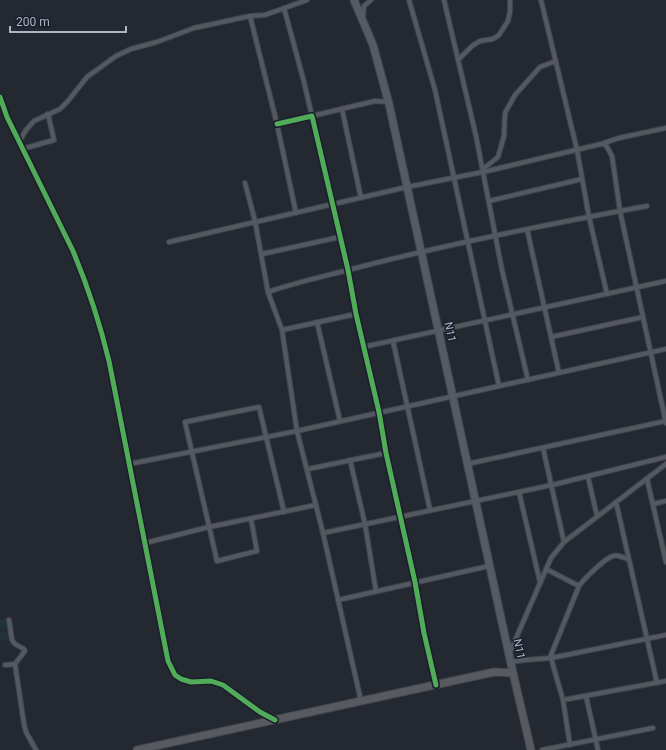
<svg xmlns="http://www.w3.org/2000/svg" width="666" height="750" font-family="Roboto,sans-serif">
  <rect width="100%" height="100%" fill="#242931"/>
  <g fill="#213336">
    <path d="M 7,619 L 8,628 L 0,629 L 0,620 Z"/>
    <path d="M 9,631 L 10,639 L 0,641 L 0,632 Z"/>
  </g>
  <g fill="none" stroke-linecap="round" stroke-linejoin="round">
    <defs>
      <g id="minor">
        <path d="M 409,0 L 435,90 L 499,386"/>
        <path d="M 444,0 L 476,136 L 502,270 L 528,380"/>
        <path d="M 541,0 L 577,150 L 589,217 L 607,294"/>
        <path d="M 284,8 L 304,82 L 312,116 L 375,101 L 388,102"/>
        <path d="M 250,16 L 277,124 L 296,213"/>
        <path d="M 363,18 L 364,6 L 371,0"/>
        <path d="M 458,60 L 472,46 L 480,41 L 493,39 L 499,35 L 508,21 L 510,12 L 510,0"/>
        <path d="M 342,109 L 361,198"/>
        <path d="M 277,124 L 312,116 L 348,270 L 356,314 L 379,412 L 386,453 L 415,582 L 424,633 L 436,685"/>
        <path d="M 19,142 L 26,130 L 34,121 L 60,109 L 68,101 L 87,77 L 116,56 L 131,49 L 157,42 L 194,28 L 250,16 L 265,15 L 307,0"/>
        <path d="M 601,144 L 606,145 L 612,156 L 620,211 L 666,423"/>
        <path d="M 22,149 L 54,140 L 48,114"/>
        <path d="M 483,169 L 498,157 L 504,136 L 505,113 L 515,95 L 540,67 L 556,61"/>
        <path d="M 245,183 L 255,221 L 268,292 L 282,330 L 297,431 L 323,533 L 361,701"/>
        <path d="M 489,201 L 582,179"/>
        <path d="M 527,229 L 559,373"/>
        <path d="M 169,242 L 407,187 L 483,172 L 601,144 L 619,138 L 666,128"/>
        <path d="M 262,254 L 340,237"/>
        <path d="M 268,292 C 297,282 326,276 356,268 C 452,243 549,224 647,206"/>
        <path d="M 317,322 L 340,421"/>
        <path d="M 282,330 L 356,314"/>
        <path d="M 551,337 L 643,317"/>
        <path d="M 393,341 L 430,510"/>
        <path d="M 363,347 L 666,281"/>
        <path d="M 543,448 L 564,542"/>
        <path d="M 350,460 L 365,524 L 376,591"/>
        <path d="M 129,464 L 297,431 L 666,349"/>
        <path d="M 467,464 L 666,421"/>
        <path d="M 308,469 L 386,453"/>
        <path d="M 588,477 L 597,516"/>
        <path d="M 647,479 L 666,562"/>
        <path d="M 519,492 L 540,582"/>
        <path d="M 616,502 L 657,683"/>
        <path d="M 653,504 L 666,501"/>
        <path d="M 251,519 L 257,551 L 217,561 L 185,422 L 259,407 L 284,512"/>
        <path d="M 323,533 L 552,485 L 666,457"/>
        <path d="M 145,543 L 209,527 L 316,505"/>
        <path d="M 546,569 L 579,586"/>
        <path d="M 338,600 L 489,566"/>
        <path d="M 9,620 L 12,640 L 15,644 L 24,649 L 25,651 L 15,664 L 24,724 L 26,732 L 36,750"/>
        <path d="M 510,652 L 551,558 L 564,542 L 666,464"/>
        <path d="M 510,662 L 525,660 L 551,658 L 666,635"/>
        <path d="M 5,665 L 15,664"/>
        <path d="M 586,696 L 598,750"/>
        <path d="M 563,700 L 666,681"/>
        <path d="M 570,745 L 563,700 L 551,658 L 551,655 L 579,586 C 584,579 605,558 613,556 C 617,554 624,558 628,559"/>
        <path d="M 542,750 L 653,728"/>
      </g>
      <path id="tertiary" d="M 0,97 L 7,117 L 73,251 C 88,287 100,324 109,361 L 168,661 L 175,675 L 181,679 L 191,682 L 211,681 L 223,685 L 260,712 L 275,720"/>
      <path id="primary" d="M 354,0 L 373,45 L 389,104 L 513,673"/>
      <path id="trunk" d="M 137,750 L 494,672 L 513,673 L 531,750"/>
    </defs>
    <use href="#minor" stroke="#40444a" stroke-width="6"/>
    <use href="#tertiary" stroke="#40444a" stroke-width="7"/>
    <use href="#primary" stroke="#41464e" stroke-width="9"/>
    <use href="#trunk" stroke="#40454d" stroke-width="9"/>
    <use href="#minor" stroke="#545860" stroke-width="4"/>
    <use href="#tertiary" stroke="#545860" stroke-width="5"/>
    <use href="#primary" stroke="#565a62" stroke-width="7"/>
    <use href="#trunk" stroke="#585a60" stroke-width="7"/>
    <defs>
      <g id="cycleway">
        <path d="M 0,97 L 7,117 L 73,251 C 88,287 100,324 109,361 L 168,661 L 175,675 L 181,679 L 191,682 L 211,681 L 223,685 L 260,712 L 275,720"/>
        <path d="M 277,124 L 312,116 L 348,270 L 356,314 L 379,412 L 386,453 L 415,582 L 424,633 L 436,685"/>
      </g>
    </defs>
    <use href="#cycleway" stroke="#181f2b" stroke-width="8"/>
    <use href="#cycleway" stroke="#51ab58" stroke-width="5"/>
  </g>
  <g text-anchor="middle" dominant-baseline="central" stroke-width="3" stroke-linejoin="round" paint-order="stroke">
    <g font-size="11" fill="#acb5c4" stroke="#181f2b">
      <text transform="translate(450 332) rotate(78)">N11</text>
      <text transform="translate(519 649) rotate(78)">N11</text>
    </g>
  </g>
  <path d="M10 26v6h116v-6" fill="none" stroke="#acb5c4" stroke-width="2"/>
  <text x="16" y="26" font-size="12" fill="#acb5c4" stroke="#181f2b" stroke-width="3" paint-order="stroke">200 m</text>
</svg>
